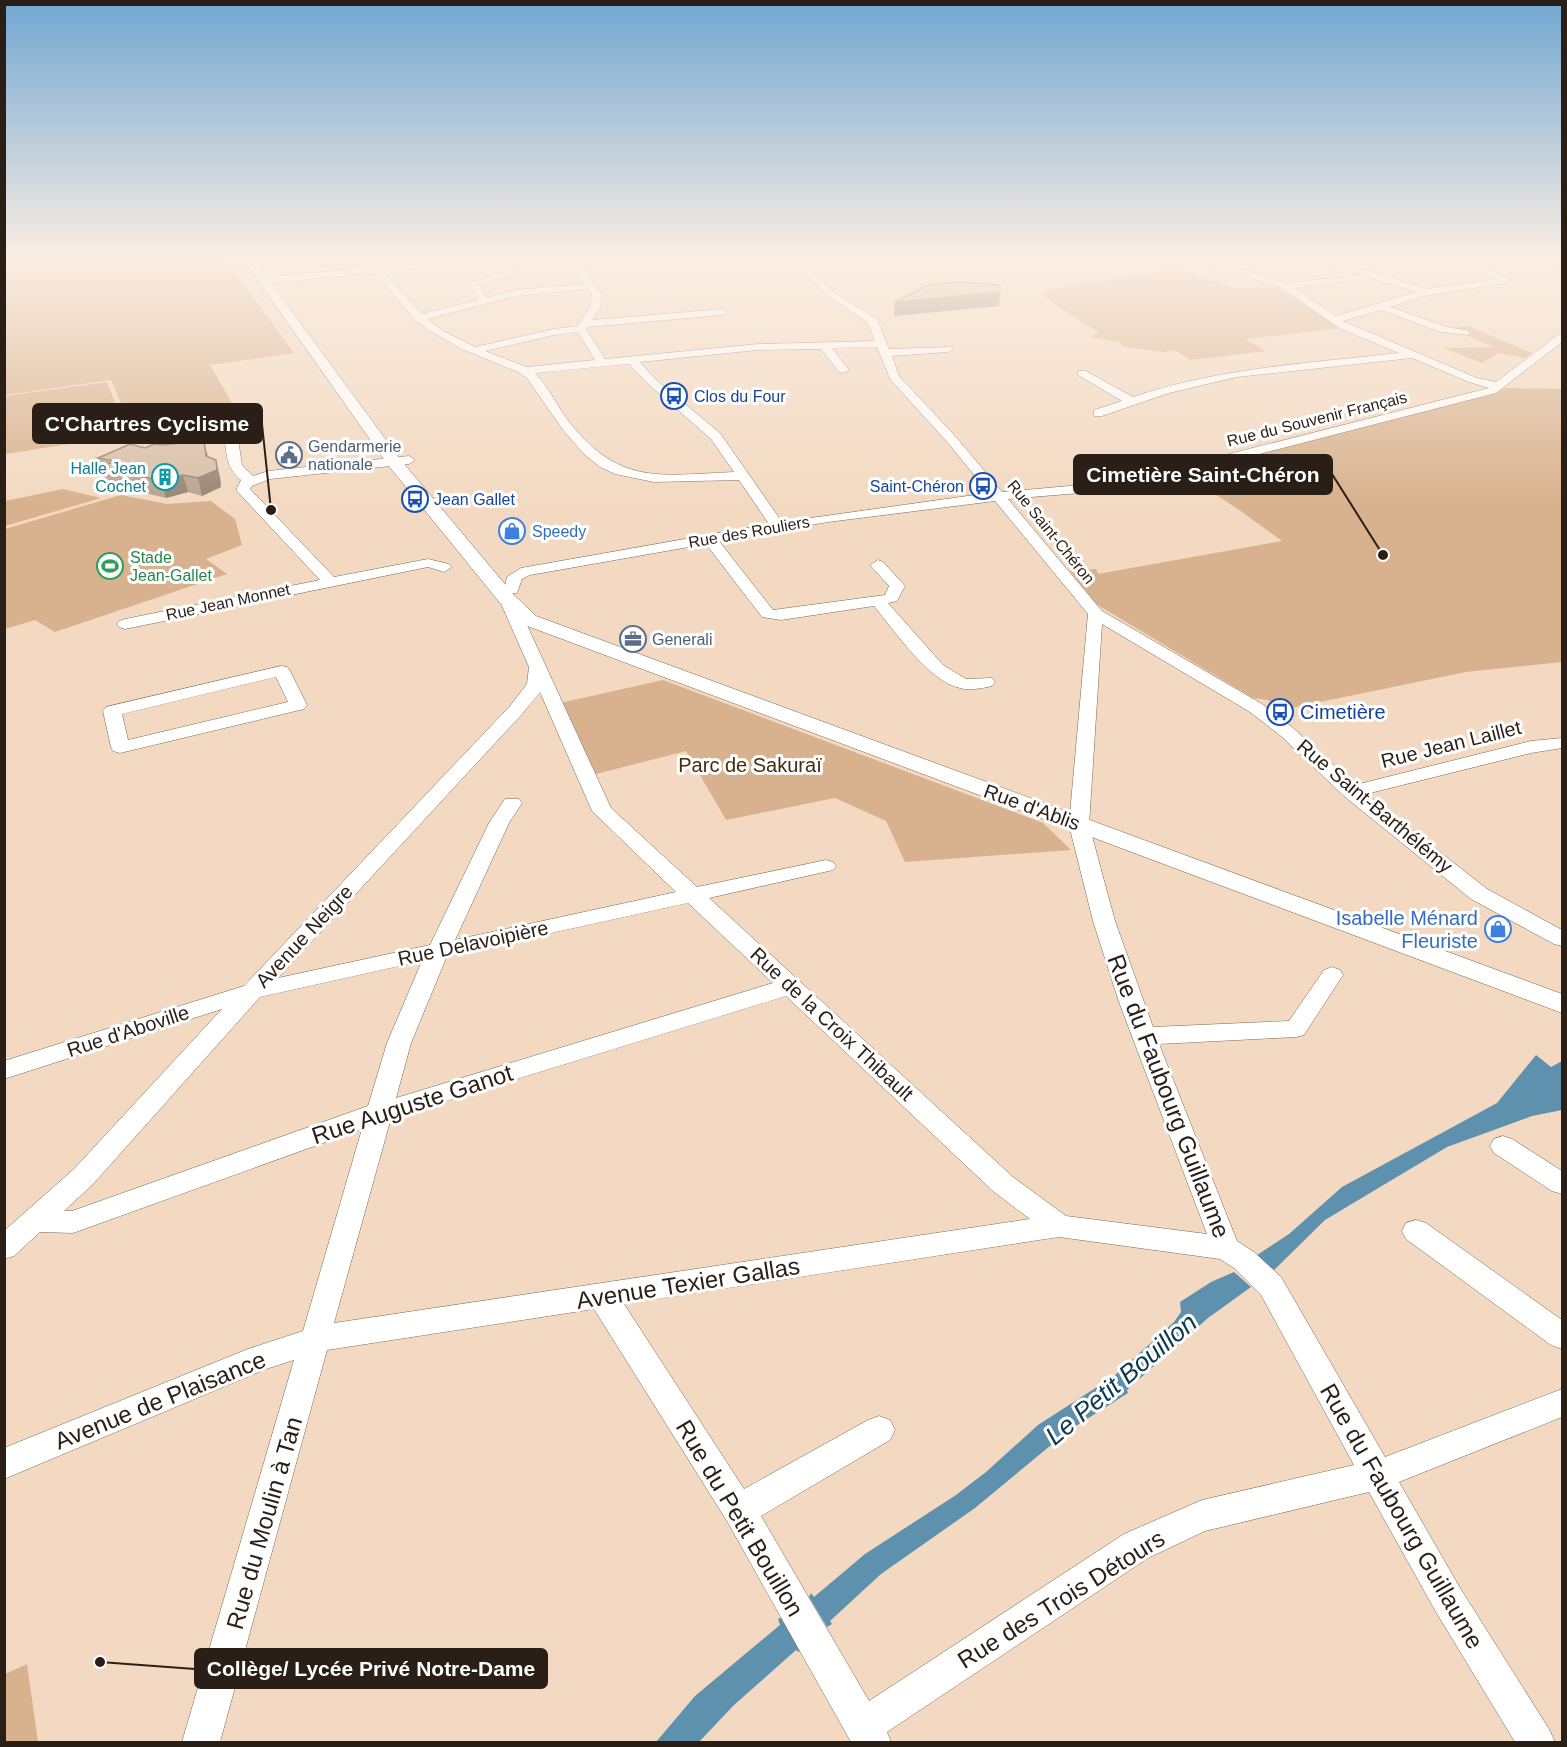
<svg xmlns="http://www.w3.org/2000/svg" width="1567" height="1747" font-family="Helvetica,sans-serif">
  <rect width="100%" height="100%" fill="#f3d9c1"/>
  <g fill="#d8b28e">
    <path d="M 5,259 L 225,259 L 294,353 L 210,365 L 239,415 L 133,431 L 111,380 L 5,395 Z"/>
    <path d="M 1176,269 L 1236,288 L 1276,287 L 1341,328 L 1245,339 L 1266,351 L 1191,360 L 1174,350 L 1165,352 L 1125,347 L 1118,342 L 1091,337 L 1099,333 L 1043,296 L 1047,293 L 1045,291 L 1055,288 Z"/>
    <path d="M 1468,326 L 1532,353 L 1525,358 L 1499,353 L 1482,363 L 1443,348 L 1494,347 L 1466,335 L 1470,334 L 1470,332 L 1454,328 Z"/>
    <path d="M 107,382 L 128,435 L 5,454 L 5,396 Z"/>
    <path d="M 1505,388 L 1562,389 L 1562,662 L 1466,672 L 1281,710 L 1268,700 L 1253,698 L 1096,604 L 1070,571 L 1096,569 L 1098,574 L 1282,541 L 1238,509 L 1182,473 L 1495,393 Z"/>
    <path d="M 63,489 L 101,498 L 5,526 L 5,501 Z"/>
    <path d="M 121,495 L 167,504 L 211,501 L 235,519 L 242,545 L 206,559 L 227,574 L 55,632 L 35,620 L 5,629 L 5,529 Z"/>
    <path d="M 663,680 L 1043,823 L 1071,850 L 905,862 L 886,821 L 835,798 L 726,820 L 686,751 L 596,774 L 560,703 Z"/>
    <path d="M 27,1664 L 38,1742 L 5,1742 L 5,1674 Z"/>
  </g>
  <g fill="#5e91ae">
    <path d="M 1536,1055 L 1551,1067 L 1562,1061 L 1562,1110 L 1532,1116 L 1447,1147 L 1325,1220 L 1272,1272 L 1254,1257 L 1289,1234 L 1342,1187 L 1497,1103 Z"/>
    <path d="M 1234,1272 L 1251,1287 L 1208,1318 L 1127,1390 L 1128,1393 L 1068,1431 L 975,1508 L 881,1574 L 830,1621 L 832,1624 L 827,1627 L 809,1597 L 811,1593 L 814,1597 L 865,1554 L 956,1495 L 986,1472 L 1038,1425 L 1114,1376 L 1174,1322 L 1181,1312 L 1180,1302 L 1211,1282 Z"/>
    <path d="M 783,1617 L 803,1649 L 799,1652 L 796,1650 L 734,1705 L 699,1742 L 656,1742 L 695,1696 L 780,1625 L 778,1619 Z"/>
  </g>
  <g fill="none" stroke-linecap="round" stroke-linejoin="round">
    <defs>
      <g id="minor">
        <path d="M 358,259 L 368,259 L 379,267 L 478,259 L 508,259 L 507,261 L 513,273 L 511,275 L 479,284 L 486,298 L 516,290 L 585,284 L 568,259 L 577,259 L 602,295 L 600,307 L 592,320 L 723,309 L 728,312 L 723,315 L 588,327 L 586,329 L 605,359 L 758,344 L 875,341 L 868,323 L 828,296 L 789,259 L 799,259 L 834,292 L 877,319 L 889,349 L 952,347 L 953,349 L 948,352 L 892,356 L 899,376 L 956,437 L 1002,492 L 1092,484 L 1178,467 L 1489,388 L 1469,382 L 1412,358 L 1237,377 L 1169,393 L 1102,416 L 1094,416 L 1094,410 L 1122,401 L 1078,375 L 1078,371 L 1086,371 L 1133,397 C 1219,368 1309,363 1399,353 L 1339,328 L 1282,288 L 1201,261 L 1200,259 L 1212,259 L 1286,283 L 1362,275 L 1318,259 L 1331,259 L 1427,289 L 1495,279 L 1486,276 L 1480,270 L 1488,268 L 1512,280 L 1507,283 L 1428,295 L 1390,307 L 1447,327 L 1469,331 L 1469,335 L 1441,332 L 1381,310 L 1343,321 L 1477,378 L 1496,382 L 1558,335 L 1562,334 L 1562,342 L 1496,393 L 1178,475 L 1092,492 L 1008,499 L 1102,611 L 1262,704 L 1293,728 L 1355,785 L 1531,741 L 1562,738 L 1562,748 L 1531,753 L 1366,794 L 1487,889 L 1562,930 L 1562,946 L 1554,944 L 1471,899 L 1344,796 L 1281,736 L 1250,712 L 1102,624 L 1089,825 L 1115,921 L 1153,1027 L 1289,1021 L 1324,970 L 1332,967 L 1340,970 L 1343,975 L 1304,1035 L 1296,1037 L 1159,1044 L 1237,1241 L 1254,1252 L 1281,1277 L 1385,1457 L 1562,1389 L 1562,1417 L 1399,1482 L 1460,1588 L 1549,1729 L 1555,1742 L 1515,1742 L 1436,1612 L 1369,1492 L 1205,1531 L 1148,1558 L 887,1732 L 891,1742 L 851,1742 L 727,1521 L 594,1309 L 327,1350 L 220,1742 L 182,1742 L 294,1360 L 266,1369 L 4,1479 L 4,1448 L 248,1349 L 303,1331 L 362,1129 L 73,1233 L 40,1232 L 14,1256 L 4,1259 L 4,1231 L 74,1169 L 222,1009 L 4,1079 L 4,1061 L 244,986 L 510,706 L 527,684 L 529,667 L 499,599 L 501,596 L 513,596 L 515,599 L 611,808 L 697,887 L 826,860 L 833,862 L 836,866 L 833,870 L 709,898 L 1013,1177 L 1066,1216 L 1207,1234 L 1119,1002 L 1093,921 L 1069,825 L 1088,614 L 995,501 L 828,522 L 719,541 L 773,610 L 885,595 L 889,586 L 870,565 L 878,560 L 883,562 L 905,586 L 897,601 L 888,603 L 943,665 L 966,679 L 992,678 L 995,682 L 992,686 C 983,688 969,691 960,688 C 928,681 895,631 874,606 L 781,620 L 762,617 L 706,544 L 530,575 L 522,579 L 517,593 L 507,593 L 504,590 L 507,577 L 521,568 L 769,524 L 739,480 L 654,482 L 615,474 L 600,467 L 584,454 L 563,430 L 527,378 L 518,372 L 462,349 L 430,331 L 415,320 L 375,273 L 269,283 L 264,280 L 269,277 L 369,268 ZM 498,262 L 503,272 L 469,283 L 478,300 L 422,314 L 384,272 ZM 1371,278 L 1416,292 L 1336,316 L 1294,288 ZM 588,289 L 592,295 L 590,307 L 578,326 L 554,329 L 475,347 L 445,332 L 427,319 L 516,296 ZM 578,332 L 595,360 L 527,367 L 485,351 L 554,335 ZM 877,347 L 890,379 L 948,443 L 989,493 L 782,522 L 720,433 L 655,379 L 640,362 L 758,350 L 821,349 L 839,372 L 843,373 L 849,370 L 832,348 ZM 629,364 L 647,383 L 711,439 L 734,472 C 661,475 620,486 570,423 C 557,407 550,388 535,373 ZM 540,692 L 592,811 L 676,892 L 455,940 L 509,823 L 522,803 L 519,799 L 505,799 L 489,823 L 430,945 L 278,978 L 522,714 ZM 688,903 L 773,983 L 396,1098 L 411,1043 L 447,956 ZM 422,961 L 387,1043 L 368,1106 L 72,1211 L 64,1211 L 94,1183 L 260,997 ZM 786,996 L 993,1191 L 1030,1219 L 334,1323 L 391,1118 ZM 1059,1237 L 1220,1259 L 1234,1268 L 1261,1295 L 1354,1465 L 1202,1500 L 1124,1534 L 869,1701 L 761,1516 L 890,1440 L 895,1430 L 890,1420 L 879,1416 L 868,1420 L 744,1489 L 624,1304 Z"/>
        <path d="M 711,259 L 722,259 L 723,260 L 718,263 Z"/>
        <path d="M 1542,259 L 1562,260 L 1562,266 L 1544,261 Z"/>
        <path d="M 230,423 L 236,427 L 242,465 L 253,476 L 268,471 L 409,456 L 415,460 L 409,464 L 270,479 L 252,486 L 250,489 L 334,577 L 428,559 L 449,564 L 452,567 L 444,572 L 428,567 L 125,629 L 119,627 L 117,624 L 119,621 L 125,619 L 320,580 L 236,490 L 241,480 C 224,467 226,447 224,427 Z"/>
        <path d="M 281,666 L 287,667 L 290,671 L 307,705 L 304,709 L 120,753 L 113,751 L 111,747 L 103,711 L 106,707 ZM 276,677 L 288,702 L 128,740 L 122,714 Z"/>
        <path d="M 1503,1136 L 1512,1139 L 1562,1171 L 1562,1194 L 1552,1191 L 1494,1153 L 1490,1146 L 1494,1139 Z"/>
        <path d="M 1416,1220 L 1426,1223 L 1562,1320 L 1562,1349 L 1551,1345 L 1406,1239 L 1402,1231 L 1406,1223 Z"/>
      </g>
      <path id="major" d="M 243,259 L 253,259 L 400,459 L 514,595 L 536,616 L 1562,994 L 1562,1013 L 522,624 L 500,603 L 388,465 Z"/>
    </defs>
    <use href="#minor" stroke="#7e6852" stroke-width="1"/>
    <use href="#major" stroke="#7e6852" stroke-width="1"/>
    <use href="#minor" fill="#fff" fill-rule="evenodd"/>
    <use href="#major" fill="#fff" fill-rule="evenodd"/>
  </g>
  <path fill="#baa490" d="M 145,448 L 220,477 L 221,487 L 202,496 L 188,492 L 166,498 L 106,484 L 98,458 Z"/>
  <g fill="#978675">
    <path d="M 1000,292 L 999,306 L 894,316 L 895,302 Z"/>
    <path d="M 204,441 L 208,457 L 206,456 Z"/>
    <path d="M 216,460 L 220,477 L 221,487 L 202,496 L 198,478 Z"/>
    <path d="M 183,475 L 188,492 L 166,498 L 161,481 Z"/>
  </g>
  <g fill="#d8bfa7" stroke="#978675" stroke-width="1.5">
    <path d="M 962,282 L 1000,285 L 1000,292 L 895,302 L 926,286 L 942,283 Z"/>
    <path d="M 204,441 L 206,456 L 216,460 L 217,470 L 198,478 L 183,475 L 161,481 L 101,467 L 115,461 L 98,458 L 130,444 L 145,448 L 154,444 L 161,445 Z"/>
  </g>
  <linearGradient id="sky" x2="0" y2="1"><stop stop-color="#71a6d1"/><stop offset="0.51" stop-color="#faeee3"/><stop offset="1" stop-color="#faeee3" stop-opacity="0"/></linearGradient>
  <rect width="1567" height="503" fill="url(#sky)"/>
  <defs>
    <symbol id="bus-ring" viewBox="-11 -11 22 22"><circle r="9.5" fill="#fff" stroke="#1a4fb4" stroke-width="1.5"/><path d="M-5-6H5V4H4V6H2V4H-2V6H-4V4H-5ZM-3.5-4V0h7V-4ZM-3.5 1.2v1.5H-2V1.2ZM2 1.2v1.5H3.5V1.2Z" fill="#1a4fb4"/></symbol>
    <symbol id="civic-ring" viewBox="-11 -11 22 22"><circle r="9.5" fill="#fff" stroke="#5c6f8a" stroke-width="1.5"/><path d="M-.6-6.5H3V-4.5H.6V-3L4-1V1h2V6H-6V1h2V-1L-.6-3ZM-1.2 2.5V6h2.4V2.5Z" fill="#5c6f8a"/></symbol>
    <symbol id="building-ring" viewBox="-11 -11 22 22"><circle r="9.5" fill="#fff" stroke="#0f9aa8" stroke-width="1.5"/><path d="M-4-6H4V6H1V3H-1V6H-4ZM-2.5-4.3h1.7v1.8h-1.7ZM.8-4.3h1.7v1.8H.8ZM-2.5-1h1.7V.8h-1.7ZM.8-1h1.7V.8H.8Z" fill="#0f9aa8"/></symbol>
    <symbol id="shop-ring" viewBox="-11 -11 22 22"><circle r="9.5" fill="#fff" stroke="#3f7fe0" stroke-width="1.5"/><path d="M-5-2.5h2.3a2.7 3.5 0 0 1 5.4 0H5L5.5 6h-11ZM-1.5-2.5h3a1.5 2.3 0 0 0-3 0Z" fill="#3f7fe0"/></symbol>
    <symbol id="stadium-ring" viewBox="-11 -11 22 22"><circle r="9.5" fill="#fff" stroke="#2e9e5b" stroke-width="1.5"/><path d="M0-5a6.5 5 0 1 0 0 10a6.5 5 0 1 0 0-10ZM-3.5-1.8h7v3.6h-7Z" fill="#2e9e5b"/></symbol>
    <symbol id="office-ring" viewBox="-11 -11 22 22"><circle r="9.5" fill="#fff" stroke="#5c6f8a" stroke-width="1.5"/><path d="M-6-3h4V-5.5h4V-3h4V5H-6ZM-1-4.5V-3h2v-1.5ZM-6 0V1H6V0Z" fill="#5c6f8a"/></symbol>
  </defs>
  <g fill-rule="evenodd">
    <use href="#bus-ring" x="659" y="381" width="30" height="30"/>
    <use href="#civic-ring" x="274" y="440" width="30" height="30"/>
    <use href="#building-ring" x="150" y="462" width="30" height="30"/>
    <use href="#bus-ring" x="968" y="471" width="30" height="30"/>
    <use href="#bus-ring" x="400" y="484" width="30" height="30"/>
    <use href="#shop-ring" x="497" y="516" width="30" height="30"/>
    <use href="#stadium-ring" x="95" y="551" width="30" height="30"/>
    <use href="#office-ring" x="618" y="624" width="30" height="30"/>
    <use href="#bus-ring" x="1265" y="697" width="30" height="30"/>
    <use href="#shop-ring" x="1483" y="914" width="30" height="30"/>
  </g>
  <g text-anchor="middle" dominant-baseline="central" stroke-width="6" stroke-linejoin="round" paint-order="stroke">
    <g font-size="16" fill="#164399" stroke="#fff" text-anchor="start">
      <text x="694" y="396">Clos du Four</text>
      <text x="964" y="486" text-anchor="end">Saint-Chéron</text>
      <text x="434" y="499">Jean Gallet</text>
    </g>
    <g font-size="16" fill="#291f16" stroke="#fff">
      <text transform="translate(1317 419) rotate(-14)">Rue du Souvenir Français</text>
      <text transform="translate(749 532) rotate(-10)">Rue des Rouliers</text>
      <text transform="translate(1051 532) rotate(51)">Rue Saint-Chéron</text>
      <text transform="translate(228 602) rotate(-12)">Rue Jean Monnet</text>
    </g>
    <g font-size="16" fill="#4e5e75" stroke="#fff" text-anchor="start">
      <text x="308" y="446">Gendarmerie<tspan x="308" dy="18">nationale</tspan></text>
      <text x="652" y="639">Generali</text>
    </g>
    <g font-size="16" fill="#0d838f" stroke="#fff" text-anchor="end">
      <text x="146" y="468">Halle Jean<tspan x="146" dy="18">Cochet</tspan></text>
    </g>
    <g font-size="16" fill="#366cbe" stroke="#fff" text-anchor="start">
      <text x="532" y="531">Speedy</text>
    </g>
    <g font-size="16" fill="#27864d" stroke="#fff" text-anchor="start">
      <text x="130" y="557">Stade<tspan x="130" dy="18">Jean-Gallet</tspan></text>
    </g>
    <g font-size="20" fill="#164399" stroke="#fff" text-anchor="start">
      <text x="1300" y="712">Cimetière</text>
    </g>
    <g font-size="20" fill="#291f16" stroke="#fff">
      <text transform="translate(1451 744) rotate(-14)">Rue Jean Laillet</text>
      <text transform="translate(1375 806) rotate(40)">Rue Saint-Barthélémy</text>
      <text transform="translate(1032 807) rotate(20)">Rue d'Ablis</text>
      <text transform="translate(304 936) rotate(-47)">Avenue Neigre</text>
      <text transform="translate(473 943) rotate(-12)">Rue Delavoipière</text>
      <text transform="translate(832 1024) rotate(43)">Rue de la Croix Thibault</text>
      <text transform="translate(128 1031) rotate(-18)">Rue d'Aboville</text>
    </g>
    <g font-size="20" fill="#462b0c" stroke="#fff">
      <text x="750" y="765">Parc de Sakuraï</text>
    </g>
    <g font-size="20" fill="#366cbe" stroke="#fff" text-anchor="end">
      <text x="1478" y="918">Isabelle Ménard<tspan x="1478" dy="23">Fleuriste</tspan></text>
    </g>
    <g font-size="24" fill="#291f16" stroke="#fff">
      <text transform="translate(1169 1096) rotate(69)">Rue du Faubourg Guillaume</text>
      <text transform="translate(412 1104) rotate(-18)">Rue Auguste Ganot</text>
      <text transform="translate(688 1283) rotate(-9)">Avenue Texier Gallas</text>
      <text transform="translate(160 1400) rotate(-22)">Avenue de Plaisance</text>
      <text transform="translate(1402 1516) rotate(60)">Rue du Faubourg Guillaume</text>
      <text transform="translate(740 1518) rotate(59)">Rue du Petit Bouillon</text>
      <text transform="translate(264 1523) rotate(-74)">Rue du Moulin à Tan</text>
      <text transform="translate(1061 1599) rotate(-32)">Rue des Trois Détours</text>
    </g>
    <g font-size="26" font-style="italic" fill="#0c384e" stroke="#fff">
      <text transform="translate(1121 1379) rotate(-40)">Le Petit Bouillon</text>
    </g>
  </g>
  <path fill="none" stroke="#291f16" stroke-width="2" d="M271 510L262 424M1383 555L1332 474M100 1662L195 1669"/>
  <g fill="#291f16" stroke="#fff" stroke-width="2">
    <circle cx="271" cy="510" r="6"/>
    <circle cx="1383" cy="555" r="6"/>
    <circle cx="100" cy="1662" r="6"/>
  </g>
  <g fill="#291f16" stroke="#291f16" stroke-width="2">
    <rect x="33" y="404" width="229" height="39" rx="6"/>
    <rect x="1074" y="455" width="258" height="39" rx="6"/>
    <rect x="195" y="1649" width="352" height="39" rx="6"/>
  </g>
  <g font-size="21" text-anchor="middle" font-weight="bold" fill="#fff">
    <text x="147" y="431">C'Chartres Cyclisme</text>
    <text x="1203" y="482">Cimetière Saint-Chéron</text>
    <text x="371" y="1676">Collège/ Lycée Privé Notre-Dame</text>
  </g>
  <rect width="1567" height="1747" fill="none" stroke="#291f16" stroke-width="12"/>
</svg>
